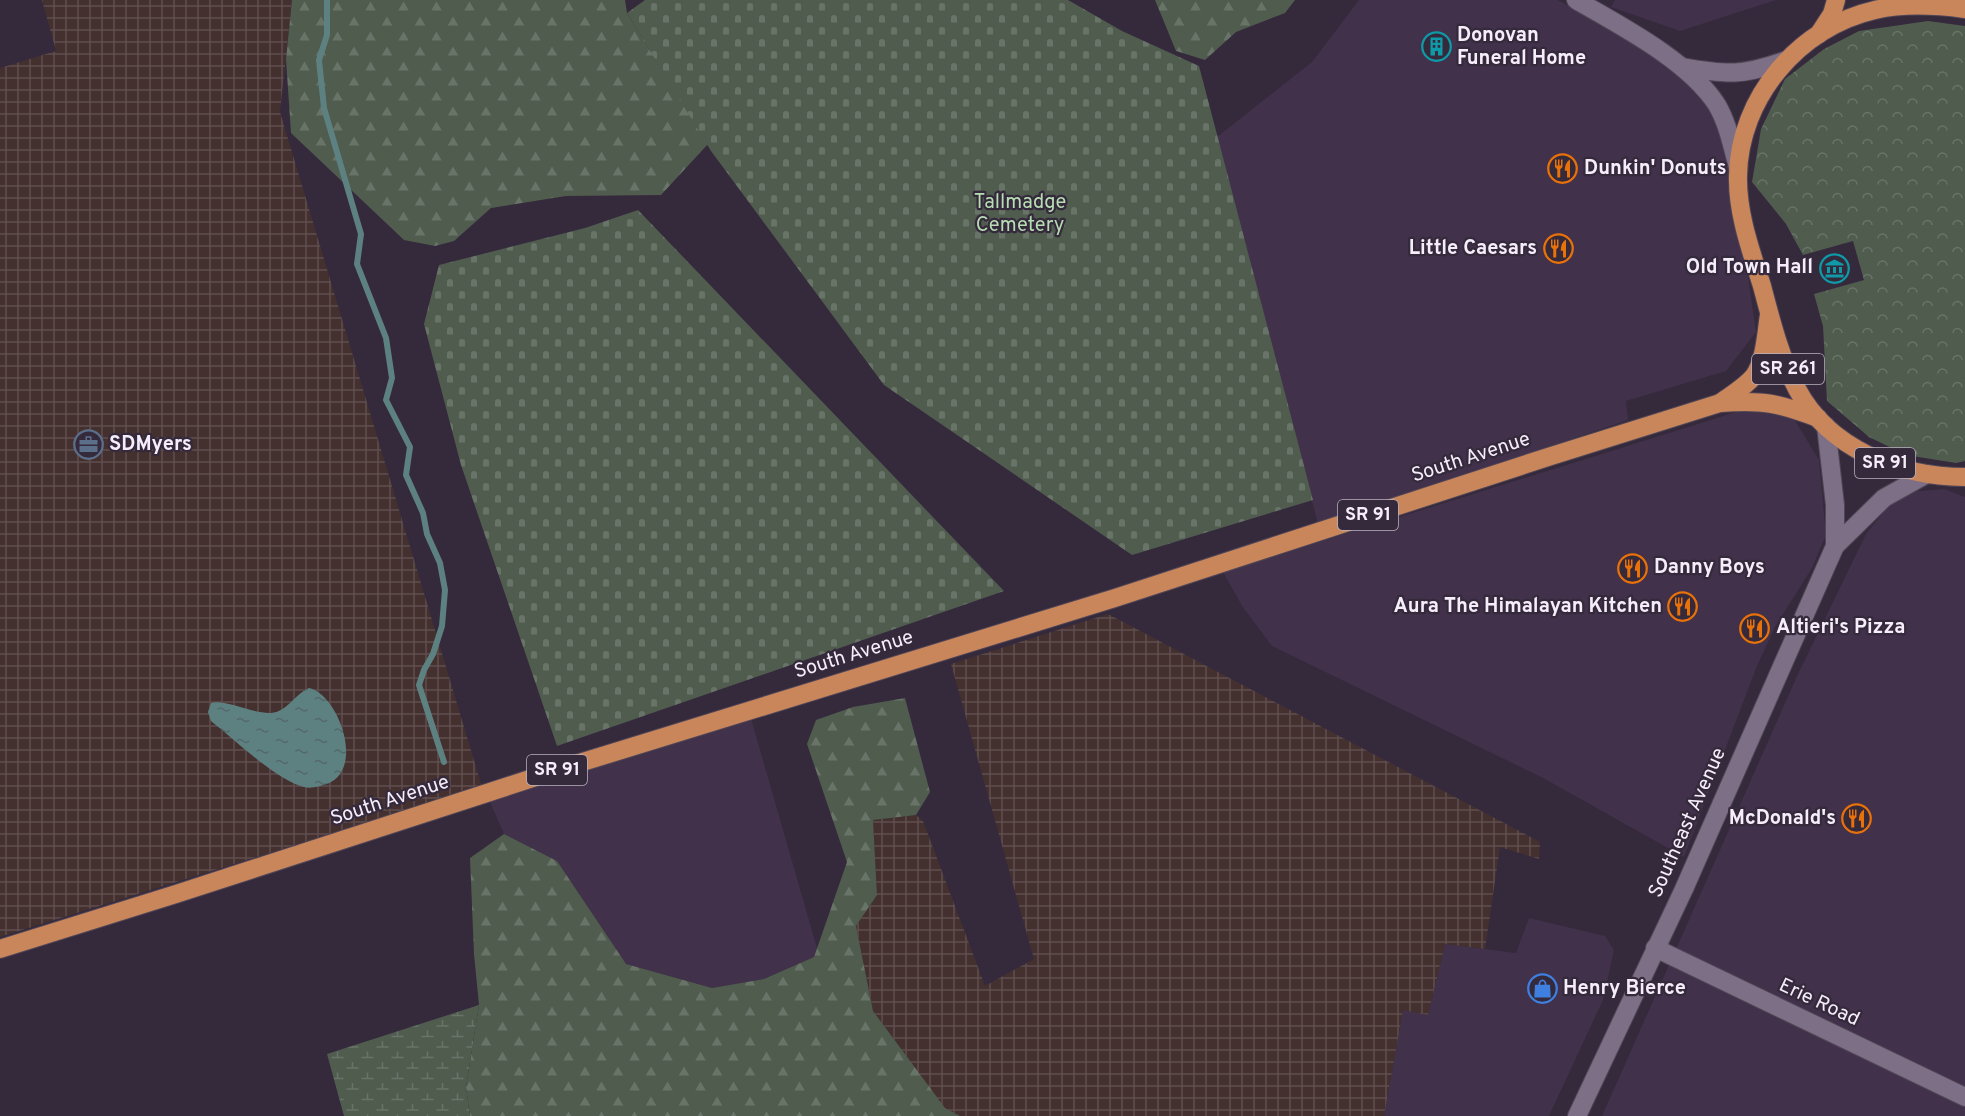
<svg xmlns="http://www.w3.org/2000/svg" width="1965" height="1116" font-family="Overpass,sans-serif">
  <defs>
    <pattern id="industrial-grid" width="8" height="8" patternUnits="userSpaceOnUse" patternTransform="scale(1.5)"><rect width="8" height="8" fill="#44302f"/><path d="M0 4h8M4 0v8" fill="none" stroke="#604e4e"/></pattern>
    <pattern id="forest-firs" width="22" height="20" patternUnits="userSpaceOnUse" patternTransform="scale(1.5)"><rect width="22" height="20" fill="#4f5c4e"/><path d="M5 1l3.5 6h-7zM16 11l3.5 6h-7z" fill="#697468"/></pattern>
    <pattern id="wetland-marsh" width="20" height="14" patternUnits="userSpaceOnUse" patternTransform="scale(1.5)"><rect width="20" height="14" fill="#4f5c4e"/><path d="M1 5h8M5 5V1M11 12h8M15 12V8" fill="none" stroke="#697468"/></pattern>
    <pattern id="cemetery-stones" width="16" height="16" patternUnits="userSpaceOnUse" patternTransform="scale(1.5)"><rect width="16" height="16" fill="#4f5c4e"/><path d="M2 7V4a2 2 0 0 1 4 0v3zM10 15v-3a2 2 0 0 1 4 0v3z" fill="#697468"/></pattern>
    <pattern id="park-crowns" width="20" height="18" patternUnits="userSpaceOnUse" patternTransform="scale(1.5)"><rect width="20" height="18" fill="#4f5c4e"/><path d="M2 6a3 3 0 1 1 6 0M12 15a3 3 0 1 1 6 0" fill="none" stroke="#697468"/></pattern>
    <pattern id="water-ripples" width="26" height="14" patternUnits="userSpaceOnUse" patternTransform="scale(1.5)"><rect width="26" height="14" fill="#5d8181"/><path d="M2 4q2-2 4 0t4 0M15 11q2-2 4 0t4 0" fill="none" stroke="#546769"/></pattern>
  </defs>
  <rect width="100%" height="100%" fill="#35293c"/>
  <g fill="#41314a">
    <path d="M 1359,0 L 1558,0 L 1643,48 L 1683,75 L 1707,98 L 1732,165 L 1756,332 L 1726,371 L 1626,401 L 1628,420 L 1318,524 L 1217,137 L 1312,62 Z"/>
    <path d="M 1615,0 L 1776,0 L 1680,31 L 1611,7 Z"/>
    <path d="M 1749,408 L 1793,417 L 1819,460 L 1826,535 L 1812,568 L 1775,627 L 1757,666 L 1684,857 L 1543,778 L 1272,646 L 1242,606 L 1223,572 Z"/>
    <path d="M 1944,489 L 1965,497 L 1965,1116 L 1602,1116 L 1798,674 L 1866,534 L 1887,508 L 1909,492 Z"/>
    <path d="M 750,715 L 817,948 L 814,957 L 764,979 L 712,988 L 625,964 L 557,861 L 504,834 L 489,800 Z"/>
    <path d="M 1529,918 L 1605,936 L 1614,950 L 1603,1000 L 1549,1116 L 1384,1116 L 1403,1009 L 1428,1015 L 1445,944 L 1516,953 Z"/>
  </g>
  <g fill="url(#industrial-grid)">
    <path d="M 42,0 L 292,0 L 280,112 L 482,787 L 0,937 L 0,68 L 56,51 Z"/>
    <path d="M 1108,614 L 1540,842 L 1539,859 L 1500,847 L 1485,949 L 1445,944 L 1428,1015 L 1403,1010 L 1384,1116 L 960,1116 L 945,1109 L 873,1011 L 856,926 L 877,895 L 873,820 L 916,815 L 923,821 L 985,986 L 1034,959 L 951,664 Z"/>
  </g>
  <g fill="url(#forest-firs)">
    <path d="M 292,0 L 625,0 L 627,13 L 708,144 L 661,195 L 566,196 L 491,208 L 454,241 L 435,246 L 404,240 L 291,133 L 286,59 Z"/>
    <path d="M 1155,0 L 1295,0 L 1285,13 L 1236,32 L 1205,60 L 1176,51 Z"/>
    <path d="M 905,698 L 930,792 L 916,815 L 873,820 L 877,895 L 856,926 L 873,1011 L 945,1108 L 960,1116 L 470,1116 L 466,1087 L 479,1005 L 474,954 L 470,858 L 504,834 L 557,861 L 626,964 L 712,988 L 764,979 L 814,957 L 847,862 L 807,744 L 816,720 L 853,707 Z"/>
  </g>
  <path fill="url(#wetland-marsh)" d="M 479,1005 L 466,1087 L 470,1116 L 344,1116 L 327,1054 Z"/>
  <g fill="url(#cemetery-stones)">
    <path d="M 645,0 L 1068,0 L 1122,31 L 1199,66 L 1313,500 L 1132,555 L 884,385 L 711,151 L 627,13 Z"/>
    <path d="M 638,210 L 1004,591 L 557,746 L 461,465 L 424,324 L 439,265 L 585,228 Z"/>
  </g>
  <path fill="url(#park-crowns)" d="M 1928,21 L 1965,26 L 1965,461 L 1956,463 L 1906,455 L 1869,437 L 1827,401 L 1823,326 L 1814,294 L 1864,280 L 1853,241 L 1803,255 L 1786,224 L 1752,182 L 1761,129 L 1785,79 L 1824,49 L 1859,31 Z"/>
  <path fill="url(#water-ripples)" d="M 309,688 C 338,694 366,769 327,784 C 319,786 312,789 304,787 C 276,780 234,739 211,721 L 208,712 L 211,703 C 225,699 253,714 271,713 C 287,712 295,694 309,688 Z"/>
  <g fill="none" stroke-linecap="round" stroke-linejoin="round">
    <path stroke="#5d8181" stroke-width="6" d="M 327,0 L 327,35 L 319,60 L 324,108 L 361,234 L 357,264 L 386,338 L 392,378 L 386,400 L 410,447 L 406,475 L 423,513 L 427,534 L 440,563 L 445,590 L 442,626 L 433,654 L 424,670 L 419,685 L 444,762"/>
    <defs>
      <g id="minor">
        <path d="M 1576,0 C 1621,26 1689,61 1717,105 C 1728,124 1732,146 1738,167"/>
        <path d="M 1682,67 C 1728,75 1742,76 1787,60"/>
        <path d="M 1835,546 L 1884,498 L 1927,474"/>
        <path d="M 1655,948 L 1965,1097"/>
        <path d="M 1577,1116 L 1684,889 L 1835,546 L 1835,505 L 1826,426"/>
      </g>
      <g id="major">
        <path d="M 1965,9 C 1935,5 1905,3 1875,10 C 1799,27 1739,98 1738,176 C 1737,213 1751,251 1762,286 C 1771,320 1780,357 1797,389 C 1829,449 1900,477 1965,477"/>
        <path d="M 1819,34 L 1832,14 L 1836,0"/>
        <path d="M 1720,403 C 1731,395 1745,387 1754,376 C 1765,360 1766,334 1769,315"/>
        <path d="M 0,949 L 176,894 L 576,764 L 1115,598 L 1548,457 L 1720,403 C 1764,400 1778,403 1818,418"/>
      </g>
    </defs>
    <use href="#minor" stroke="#504657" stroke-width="20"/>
    <use href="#major" stroke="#504657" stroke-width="20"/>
    <use href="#minor" stroke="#7d6f85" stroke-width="18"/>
    <use href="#major" stroke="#ca865b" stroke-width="18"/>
  </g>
  <defs>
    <symbol id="building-ring" viewBox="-11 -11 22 22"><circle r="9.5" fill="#35293c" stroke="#0f9aa8" stroke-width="1.5"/><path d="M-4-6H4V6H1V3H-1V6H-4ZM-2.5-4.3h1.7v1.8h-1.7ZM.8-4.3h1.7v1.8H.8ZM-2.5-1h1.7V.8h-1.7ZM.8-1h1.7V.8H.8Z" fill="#0f9aa8"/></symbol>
    <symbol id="restaurant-ring" viewBox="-11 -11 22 22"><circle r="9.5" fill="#35293c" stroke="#e8710a" stroke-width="1.5"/><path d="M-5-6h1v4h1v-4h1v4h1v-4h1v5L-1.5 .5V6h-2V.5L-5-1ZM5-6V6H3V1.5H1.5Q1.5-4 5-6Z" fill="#e8710a"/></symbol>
    <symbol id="museum-ring" viewBox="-11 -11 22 22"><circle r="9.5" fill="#35293c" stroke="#0f9aa8" stroke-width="1.5"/><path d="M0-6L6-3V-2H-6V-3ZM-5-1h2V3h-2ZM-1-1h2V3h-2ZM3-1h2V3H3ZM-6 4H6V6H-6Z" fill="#0f9aa8"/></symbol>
    <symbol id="office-ring" viewBox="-11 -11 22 22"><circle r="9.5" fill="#35293c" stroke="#5c6f8a" stroke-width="1.5"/><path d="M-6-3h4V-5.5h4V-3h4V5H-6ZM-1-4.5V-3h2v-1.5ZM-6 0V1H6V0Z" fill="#5c6f8a"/></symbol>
    <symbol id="shop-ring" viewBox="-11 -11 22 22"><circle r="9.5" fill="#35293c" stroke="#3f7fe0" stroke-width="1.5"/><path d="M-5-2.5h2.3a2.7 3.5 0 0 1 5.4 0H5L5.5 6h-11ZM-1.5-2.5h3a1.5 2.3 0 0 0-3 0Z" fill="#3f7fe0"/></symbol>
  </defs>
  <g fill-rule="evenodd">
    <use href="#building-ring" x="1420" y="30" width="33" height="33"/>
    <use href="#restaurant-ring" x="1546" y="152" width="33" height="33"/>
    <use href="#restaurant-ring" x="1542" y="232" width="33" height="33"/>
    <use href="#museum-ring" x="1818" y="252" width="33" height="33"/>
    <use href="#office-ring" x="72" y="428" width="33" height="33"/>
    <use href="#restaurant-ring" x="1616" y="552" width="33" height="33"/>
    <use href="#restaurant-ring" x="1666" y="590" width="33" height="33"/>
    <use href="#restaurant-ring" x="1738" y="612" width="33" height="33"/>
    <use href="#restaurant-ring" x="1840" y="802" width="33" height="33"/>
    <use href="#shop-ring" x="1526" y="972" width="33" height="33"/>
  </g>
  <g text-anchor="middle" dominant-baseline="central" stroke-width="4.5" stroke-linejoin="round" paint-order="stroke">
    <g fill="#35293c" stroke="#bbb2c1" stroke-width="1.5">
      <rect x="1752" y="354" width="72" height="30" rx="4.5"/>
      <rect x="1855" y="448" width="60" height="30" rx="4.5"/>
      <rect x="1338" y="500" width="60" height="30" rx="4.5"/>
      <rect x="527" y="755" width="60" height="30" rx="4.5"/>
    </g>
    <g font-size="18" font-weight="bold" fill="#f5edfa">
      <text x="1788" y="369">SR 261</text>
      <text x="1885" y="463">SR 91</text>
      <text x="1368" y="515">SR 91</text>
      <text x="557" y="770">SR 91</text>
    </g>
    <g font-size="20" font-weight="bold" fill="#f5edfa" stroke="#35293c" text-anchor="start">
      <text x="1457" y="36">Donovan<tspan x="1457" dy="23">Funeral Home</tspan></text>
      <text x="1584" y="169">Dunkin' Donuts</text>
      <text x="1537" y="249" text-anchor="end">Little Caesars</text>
      <text x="1813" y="268" text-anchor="end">Old Town Hall</text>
      <text x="109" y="445">SDMyers</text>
      <text x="1654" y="568">Danny Boys</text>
      <text x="1662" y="607" text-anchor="end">Aura The Himalayan Kitchen</text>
      <text x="1776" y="628">Altieri's Pizza</text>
      <text x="1836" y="819" text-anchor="end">McDonald's</text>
      <text x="1563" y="989">Henry Bierce</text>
    </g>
    <g font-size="20" fill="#b7deb3" stroke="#35293c">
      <text x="1020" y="203">Tallmadge<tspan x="1020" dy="23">Cemetery</tspan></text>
    </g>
    <g font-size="20" fill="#f5edfa" stroke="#35293c">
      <text transform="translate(1471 458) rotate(-18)">South Avenue</text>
      <text transform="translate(854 655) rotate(-17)">South Avenue</text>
      <text transform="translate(390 801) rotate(-18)">South Avenue</text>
      <text transform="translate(1688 823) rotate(-66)">Southeast Avenue</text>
      <text transform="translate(1819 1003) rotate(25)">Erie Road</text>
    </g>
  </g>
</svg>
